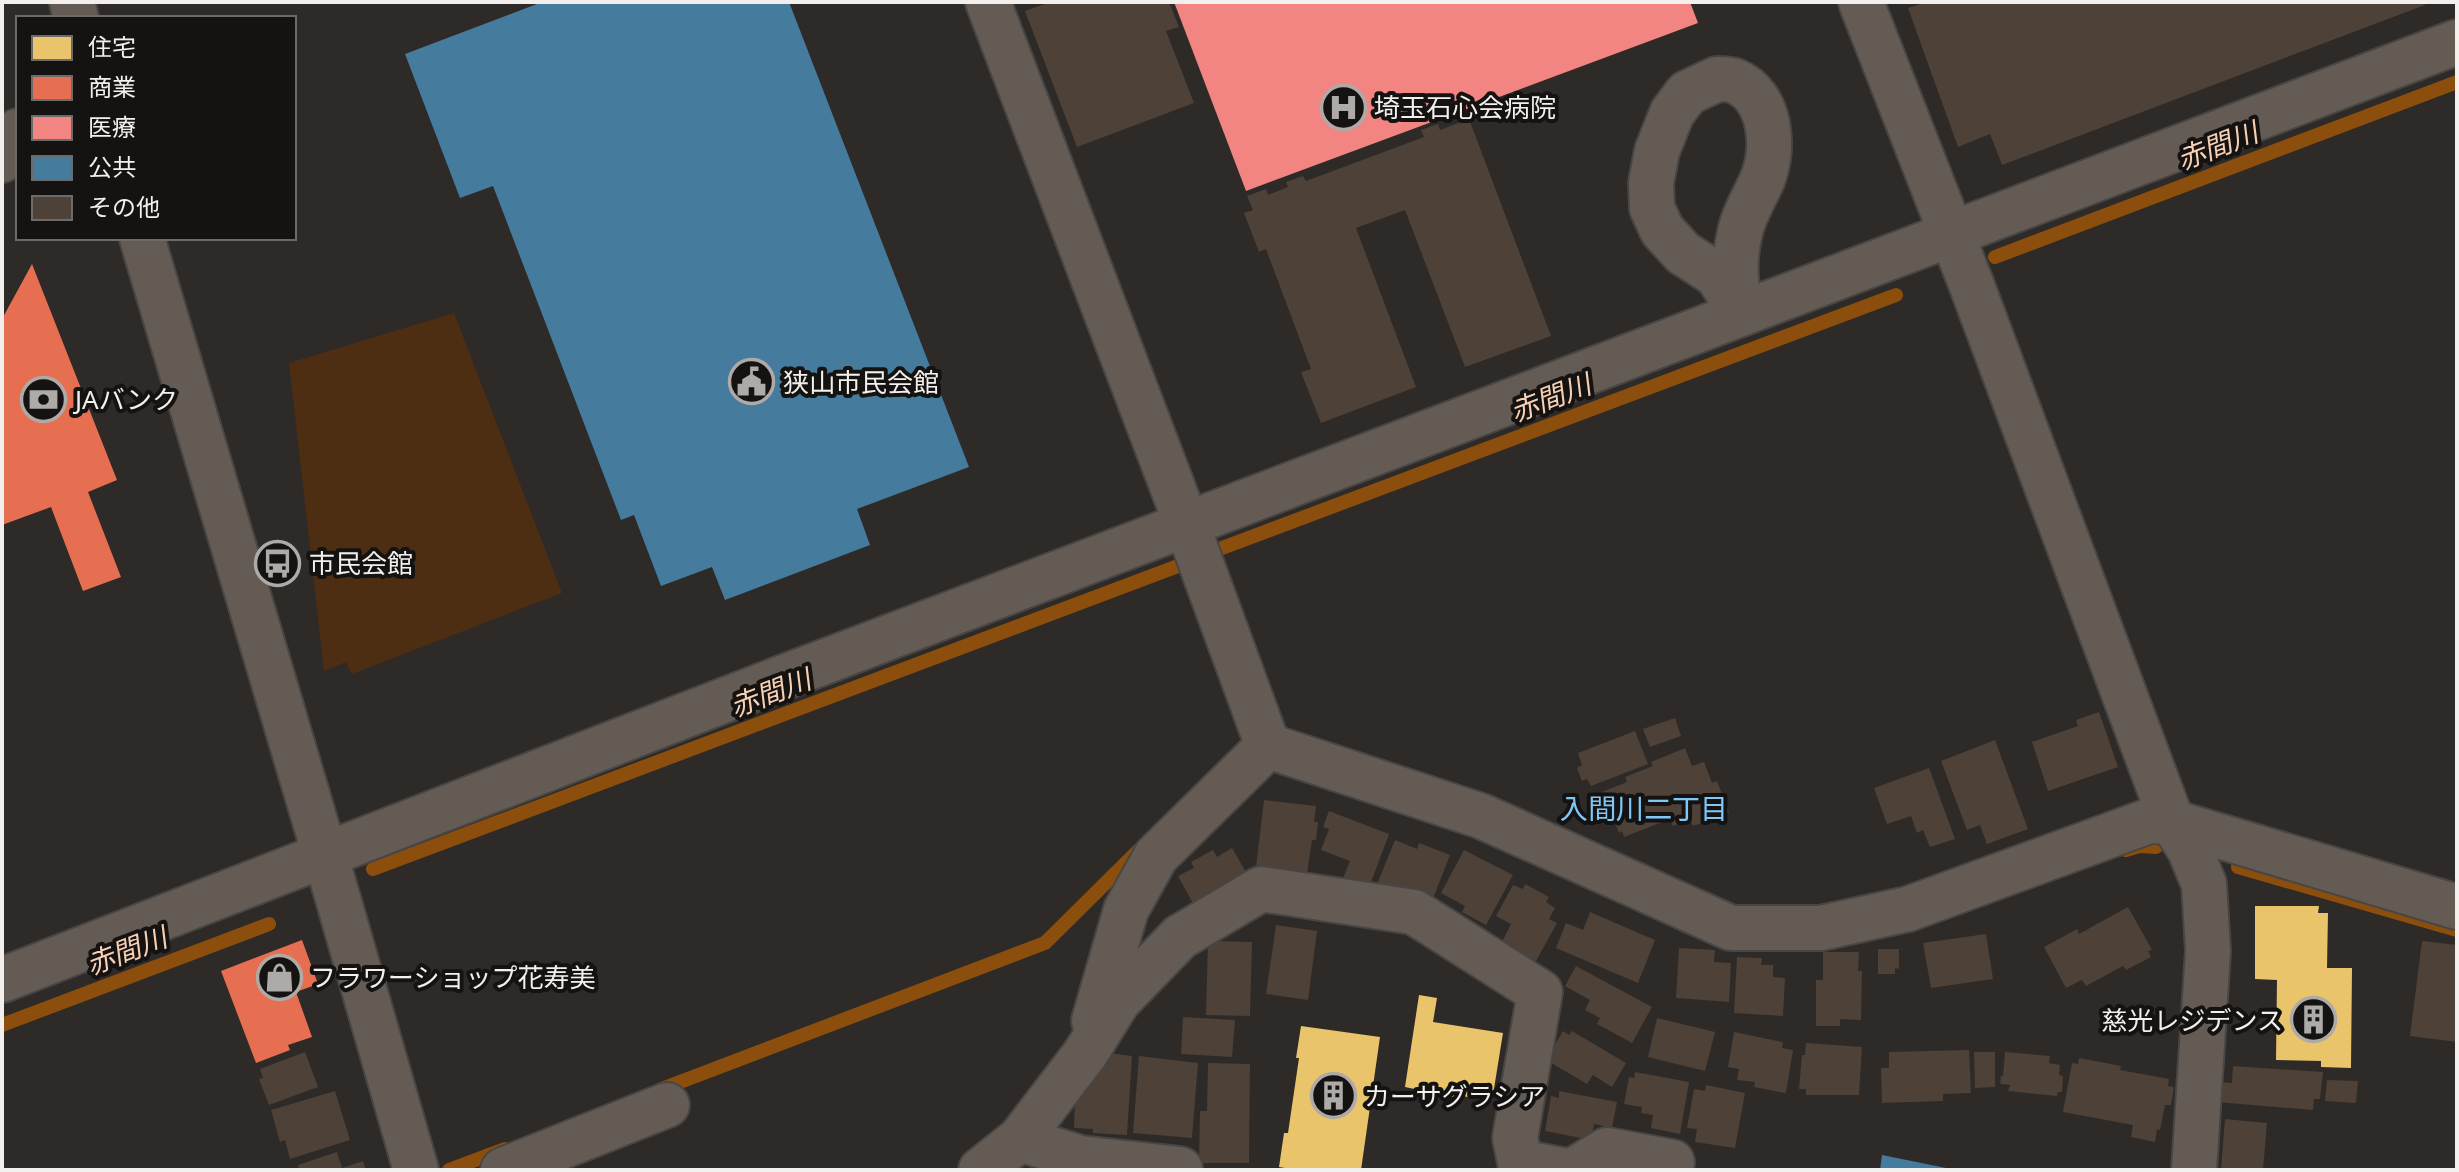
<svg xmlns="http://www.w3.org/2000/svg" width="2459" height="1172" font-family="'Noto Sans','Noto Sans JP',sans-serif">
  <rect width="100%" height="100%" fill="#2d2a28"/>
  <path fill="#4d2e13" d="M 454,313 L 562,593 L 352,674 L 346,662 L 324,671 L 289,363 Z"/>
  <g fill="#e9c46a">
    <path d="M 2255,906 L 2319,906 L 2318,913 L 2328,913 L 2327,968 L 2352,968 L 2351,1068 L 2321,1067 L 2321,1061 L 2276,1060 L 2277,980 L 2255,979 Z"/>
    <path d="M 1419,995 L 1437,998 L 1433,1022 L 1503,1033 L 1492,1101 L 1462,1096 L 1462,1099 L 1405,1087 Z"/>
    <path d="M 1301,1026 L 1380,1037 L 1361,1170 L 1297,1170 L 1279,1167 L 1284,1133 L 1288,1133 L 1299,1058 L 1296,1058 Z"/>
  </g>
  <g fill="#e76f51">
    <path d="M 32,264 L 117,480 L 88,492 L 121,577 L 83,591 L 51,507 L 2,525 L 2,319 Z"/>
    <path d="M 302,940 L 318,984 L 296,992 L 312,1037 L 288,1045 L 290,1050 L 256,1063 L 221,971 Z"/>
  </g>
  <path fill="#f28482" d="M 1174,2 L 1690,2 L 1698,23 L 1246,191 Z"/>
  <g fill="#457b9d">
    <path d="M 542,2 L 789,2 L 969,467 L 857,509 L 870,545 L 725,600 L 712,567 L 661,586 L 634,515 L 621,520 L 493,186 L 460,198 L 405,54 Z"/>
    <path d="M 1882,1155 L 1951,1169 L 1951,1170 L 1880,1170 Z"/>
  </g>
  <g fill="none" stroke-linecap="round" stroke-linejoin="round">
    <g stroke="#8c4e0d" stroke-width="14">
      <path d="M 1995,257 L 2457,82"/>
      <path d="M 1222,548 L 1896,295"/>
      <path d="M 2126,850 L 2139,846 L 2156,847"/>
      <path d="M 2238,867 L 2457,930"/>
      <path d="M 373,869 L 1186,563"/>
      <path d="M 2,1025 L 269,924"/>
      <path d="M 659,1090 L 1045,943 L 1140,849"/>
      <path d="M 449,1170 L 505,1149"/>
    </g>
  </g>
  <g fill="#4d4138">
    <path d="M 1050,2 L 1169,2 L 1179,27 L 1166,31 L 1194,103 L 1077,147 L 1025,11 Z"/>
    <path d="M 1926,2 L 2424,2 L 2425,5 L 2002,165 L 1990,134 L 1958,147 L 1908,8 Z"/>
    <path d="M 1469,119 L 1551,336 L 1465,367 L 1405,210 L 1356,228 L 1416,387 L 1321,423 L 1301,372 L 1311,369 L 1266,249 L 1259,252 L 1244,213 L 1253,210 L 1247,196 L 1266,189 L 1268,195 L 1288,187 L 1286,182 L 1303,176 L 1306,181 L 1424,137 L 1421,130 L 1438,124 L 1440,130 Z"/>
    <path d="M 2099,712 L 2118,767 L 2048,791 L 2032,742 L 2078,726 L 2076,720 Z"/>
    <path d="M 1675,718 L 1681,736 L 1650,747 L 1643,729 Z"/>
    <path d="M 1635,731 L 1648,764 L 1591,786 L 1587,779 L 1582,781 L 1577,768 L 1582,765 L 1578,753 Z"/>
    <path d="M 1995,740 L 2028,829 L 1987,844 L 1980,825 L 1967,830 L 1941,761 Z"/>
    <path d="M 1685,748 L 1692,766 L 1704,762 L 1712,783 L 1717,781 L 1729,812 L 1693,826 L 1690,819 L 1673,826 L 1670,819 L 1624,837 L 1622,831 L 1619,833 L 1602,792 L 1627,782 L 1625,777 L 1653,766 L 1651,762 Z"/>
    <path d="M 1929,768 L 1955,839 L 1930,847 L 1923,830 L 1917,833 L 1911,816 L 1887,824 L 1874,788 Z"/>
    <path d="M 1264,800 L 1316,806 L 1314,822 L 1318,822 L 1316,840 L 1312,840 L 1307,874 L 1256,867 Z"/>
    <path d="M 1329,811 L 1389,834 L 1367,893 L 1341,883 L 1350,861 L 1321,850 L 1329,829 L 1323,827 Z"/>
    <path d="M 1395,840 L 1417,849 L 1419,843 L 1450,855 L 1432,901 L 1376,887 Z"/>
    <path d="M 1232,848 L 1250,879 L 1196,909 L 1178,876 L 1194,868 L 1191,862 L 1213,850 L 1217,857 Z"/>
    <path d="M 1464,850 L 1513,875 L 1486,925 L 1462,912 L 1465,906 L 1441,893 Z"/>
    <path d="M 1525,884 L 1549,897 L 1546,902 L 1555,908 L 1549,919 L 1557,923 L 1536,961 L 1531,959 L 1527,964 L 1499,948 L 1511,924 L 1496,916 L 1513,885 L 1523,889 Z"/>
    <path d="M 2128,907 L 2152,950 L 2148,951 L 2151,957 L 2126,970 L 2123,966 L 2086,986 L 2082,980 L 2066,988 L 2044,947 L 2077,929 L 2079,934 Z"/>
    <path d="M 1590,912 L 1655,940 L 1638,983 L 1556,948 L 1566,923 L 1583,930 Z"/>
    <path d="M 1276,925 L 1317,931 L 1308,1000 L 1266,994 Z"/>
    <path d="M 1986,934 L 1993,979 L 1931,988 L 1923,943 Z"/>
    <path d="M 1208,941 L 1252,942 L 1250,1016 L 1206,1015 Z"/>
    <path d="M 2422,941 L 2457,945 L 2457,1042 L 2410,1036 Z"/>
    <path d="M 1679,948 L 1715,950 L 1714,962 L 1731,963 L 1729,1002 L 1676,998 Z"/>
    <path d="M 1878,949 L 1899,949 L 1899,969 L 1895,968 L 1895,974 L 1878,974 Z"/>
    <path d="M 1823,952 L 1859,952 L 1858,971 L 1862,971 L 1861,1020 L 1840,1019 L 1840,1026 L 1816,1026 L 1816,980 L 1823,980 Z"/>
    <path d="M 1737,957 L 1762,958 L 1761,965 L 1773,965 L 1773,977 L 1785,978 L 1783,1016 L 1734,1013 Z"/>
    <path d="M 1576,966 L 1652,1007 L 1632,1043 L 1597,1024 L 1600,1018 L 1585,1010 L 1590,1000 L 1565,986 Z"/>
    <path d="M 1183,1017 L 1235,1020 L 1232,1057 L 1181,1054 Z"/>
    <path d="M 1657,1018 L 1715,1032 L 1705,1071 L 1648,1057 Z"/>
    <path d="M 1563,1031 L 1569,1035 L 1572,1031 L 1626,1063 L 1612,1087 L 1593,1075 L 1587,1084 L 1546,1060 Z"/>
    <path d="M 1734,1032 L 1783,1042 L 1782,1048 L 1793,1050 L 1786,1093 L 1754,1087 L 1755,1082 L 1737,1080 L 1739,1069 L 1728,1067 Z"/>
    <path d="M 1806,1043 L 1862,1047 L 1859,1095 L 1806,1095 L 1806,1089 L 1799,1089 L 1802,1055 L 1805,1055 Z"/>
    <path d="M 1969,1050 L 1971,1093 L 1943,1094 L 1943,1101 L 1882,1103 L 1881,1068 L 1889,1068 L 1889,1052 Z"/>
    <path d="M 305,1052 L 318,1087 L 269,1105 L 259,1079 L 263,1078 L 260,1069 Z"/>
    <path d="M 1974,1052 L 1995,1052 L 1995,1087 L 1975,1088 Z"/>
    <path d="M 2005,1052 L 2050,1056 L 2049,1063 L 2060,1065 L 2059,1075 L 2063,1076 L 2062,1092 L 2058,1092 L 2057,1096 L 2008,1091 L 2010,1085 L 2000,1084 L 2001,1076 L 2003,1076 Z"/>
    <path d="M 1109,1053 L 1132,1056 L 1127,1135 L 1093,1133 L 1093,1129 L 1074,1128 L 1075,1100 L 1079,1100 L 1079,1092 L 1103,1063 L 1108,1064 Z"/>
    <path d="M 1139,1056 L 1198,1063 L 1192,1138 L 1133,1133 Z"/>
    <path d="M 2079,1058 L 2121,1066 L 2120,1070 L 2169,1079 L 2168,1086 L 2174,1087 L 2171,1105 L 2165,1105 L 2160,1130 L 2157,1129 L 2155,1142 L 2131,1137 L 2133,1125 L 2063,1112 L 2072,1063 L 2078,1064 Z"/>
    <path d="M 1208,1063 L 1250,1064 L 1249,1163 L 1199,1163 L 1200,1111 L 1207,1111 Z"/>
    <path d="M 2233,1066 L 2323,1072 L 2320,1099 L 2314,1099 L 2313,1110 L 2216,1102 L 2217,1082 L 2232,1083 Z"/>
    <path d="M 1635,1072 L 1689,1082 L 1680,1134 L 1651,1128 L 1653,1115 L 1641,1113 L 1642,1107 L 1624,1104 L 1629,1077 L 1634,1078 Z"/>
    <path d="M 2327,1080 L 2358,1081 L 2356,1103 L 2325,1101 Z"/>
    <path d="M 1706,1085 L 1745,1093 L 1735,1148 L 1695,1142 L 1697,1129 L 1687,1128 L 1694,1089 L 1705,1091 Z"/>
    <path d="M 335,1091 L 350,1140 L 290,1159 L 285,1140 L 280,1142 L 271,1110 Z"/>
    <path d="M 1559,1091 L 1617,1102 L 1612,1128 L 1594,1124 L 1591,1140 L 1545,1131 L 1551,1096 L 1559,1098 Z"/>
    <path d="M 2225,1119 L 2267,1123 L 2263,1170 L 2221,1170 Z"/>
    <path d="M 337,1152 L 342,1168 L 363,1161 L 366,1170 L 299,1170 L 298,1165 Z"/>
  </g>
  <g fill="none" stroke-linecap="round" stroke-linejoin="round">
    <defs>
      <g id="minor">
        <path d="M 72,2 L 76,18"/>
        <path d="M 988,2 L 1187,525 L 1268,746 L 1481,816 L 1731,928 L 1821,928 L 1908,909 L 2149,821 L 2172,822 L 2457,907"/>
        <path d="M 1861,2 L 1972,286 L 2172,822 L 2190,850 L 2204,884 L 2208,951 L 2194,1170"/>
        <path d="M 1717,79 C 1722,79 1730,79 1735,81 C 1771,96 1775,146 1763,178 C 1756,195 1746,210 1741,228 C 1733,258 1735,284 1741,313 L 1717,275 L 1683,253 L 1662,230 L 1652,208 L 1651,183 L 1657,151 L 1672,113 L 1687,93 Z"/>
        <path d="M 2,160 L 18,131"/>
        <path d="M 142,238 L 339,902 L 416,1170"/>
        <path d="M 2,980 L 787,676 L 2457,42"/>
        <path d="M 1094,1021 L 1126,910 L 1156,856 L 1268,746"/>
        <path d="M 1020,1139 L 1080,1158 L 1180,1169"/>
        <path d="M 503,1170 L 667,1105"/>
        <path d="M 981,1170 L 1020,1139 L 1085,1054 L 1118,1001 L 1180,937 L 1261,889 L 1414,912 L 1540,992 L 1515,1138 L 1520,1162 L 1562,1170"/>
        <path d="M 1574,1170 L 1607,1150 L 1672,1162"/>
      </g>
    </defs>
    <use href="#minor" stroke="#484644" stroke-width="48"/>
    <use href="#minor" stroke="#645b54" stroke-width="44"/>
  </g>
  <defs>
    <symbol id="hospital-ring" viewBox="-11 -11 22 22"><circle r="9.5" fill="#151312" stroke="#adaaa7" stroke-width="1.5"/><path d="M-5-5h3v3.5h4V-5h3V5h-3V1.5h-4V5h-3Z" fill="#adaaa7"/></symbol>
    <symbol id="civic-ring" viewBox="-11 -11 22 22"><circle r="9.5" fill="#151312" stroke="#adaaa7" stroke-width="1.5"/><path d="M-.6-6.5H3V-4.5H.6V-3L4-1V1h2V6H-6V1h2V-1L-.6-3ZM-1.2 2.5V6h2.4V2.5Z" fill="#adaaa7"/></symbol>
    <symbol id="bank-ring" viewBox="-11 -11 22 22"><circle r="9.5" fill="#151312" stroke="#adaaa7" stroke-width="1.5"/><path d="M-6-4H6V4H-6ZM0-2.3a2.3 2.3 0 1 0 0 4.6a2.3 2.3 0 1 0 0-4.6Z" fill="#adaaa7"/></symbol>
    <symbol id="bus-ring" viewBox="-11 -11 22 22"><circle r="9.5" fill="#151312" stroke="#adaaa7" stroke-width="1.5"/><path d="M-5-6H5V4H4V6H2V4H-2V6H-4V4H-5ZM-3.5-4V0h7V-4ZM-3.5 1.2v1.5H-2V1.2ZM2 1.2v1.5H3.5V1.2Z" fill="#adaaa7"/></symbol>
    <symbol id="shop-ring" viewBox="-11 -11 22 22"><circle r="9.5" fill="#151312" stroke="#adaaa7" stroke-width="1.5"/><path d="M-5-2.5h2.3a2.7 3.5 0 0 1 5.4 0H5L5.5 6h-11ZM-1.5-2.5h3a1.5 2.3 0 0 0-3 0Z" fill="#adaaa7"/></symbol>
    <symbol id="building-ring" viewBox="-11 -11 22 22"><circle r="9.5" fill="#151312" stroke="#adaaa7" stroke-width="1.5"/><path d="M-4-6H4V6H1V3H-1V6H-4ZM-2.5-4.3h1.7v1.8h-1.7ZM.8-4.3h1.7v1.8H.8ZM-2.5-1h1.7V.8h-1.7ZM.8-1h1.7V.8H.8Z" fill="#adaaa7"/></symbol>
  </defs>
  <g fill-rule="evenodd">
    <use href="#hospital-ring" x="1318" y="82" width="51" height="51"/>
    <use href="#civic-ring" x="726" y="356" width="51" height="51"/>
    <use href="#bank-ring" x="18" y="374" width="51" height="51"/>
    <use href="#bus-ring" x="252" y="538" width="51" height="51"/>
    <use href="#shop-ring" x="254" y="952" width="51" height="51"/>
    <use href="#building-ring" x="2288" y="994" width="51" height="51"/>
    <use href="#building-ring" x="1308" y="1070" width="51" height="51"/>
  </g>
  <g text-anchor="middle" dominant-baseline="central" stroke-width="8" stroke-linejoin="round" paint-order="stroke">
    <g font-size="26" fill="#f2efec" stroke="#151312" text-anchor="start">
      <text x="1374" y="107">埼玉石心会病院</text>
      <text x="783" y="382">狭山市民会館</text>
      <text x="75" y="399">JAバンク</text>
      <text x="309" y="563">市民会館</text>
      <text x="310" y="977">フラワーショップ花寿美</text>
      <text x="2283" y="1020" text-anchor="end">慈光レジデンス</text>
      <text x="1364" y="1096">カーサグラシア</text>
    </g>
    <g font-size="28" font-style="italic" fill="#f7d0b3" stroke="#151312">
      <text transform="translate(2217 145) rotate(-21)">赤間川</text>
      <text transform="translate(1550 397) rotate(-21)">赤間川</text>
      <text transform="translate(770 692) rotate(-21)">赤間川</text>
      <text transform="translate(126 950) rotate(-21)">赤間川</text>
    </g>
    <g font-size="28" fill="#7fc7f7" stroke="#151312">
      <text x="1644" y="808">入間川二丁目</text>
    </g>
  </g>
  <rect width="2459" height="1172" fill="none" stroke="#f2efec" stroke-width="8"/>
  <rect x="16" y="16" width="280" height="224" fill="#151312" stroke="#6d6b69" stroke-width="2"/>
  <rect x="32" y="36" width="40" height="24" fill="#e9c46a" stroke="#6d6b69" stroke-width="2"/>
  <text x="88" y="56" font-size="24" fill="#f2efec">住宅</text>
  <rect x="32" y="76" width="40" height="24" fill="#e76f51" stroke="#6d6b69" stroke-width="2"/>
  <text x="88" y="96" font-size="24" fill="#f2efec">商業</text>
  <rect x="32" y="116" width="40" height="24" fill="#f28482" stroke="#6d6b69" stroke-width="2"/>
  <text x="88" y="136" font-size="24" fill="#f2efec">医療</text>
  <rect x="32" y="156" width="40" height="24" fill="#457b9d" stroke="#6d6b69" stroke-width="2"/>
  <text x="88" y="176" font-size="24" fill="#f2efec">公共</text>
  <rect x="32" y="196" width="40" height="24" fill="#4d4138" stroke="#6d6b69" stroke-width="2"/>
  <text x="88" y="216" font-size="24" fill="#f2efec">その他</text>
</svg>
